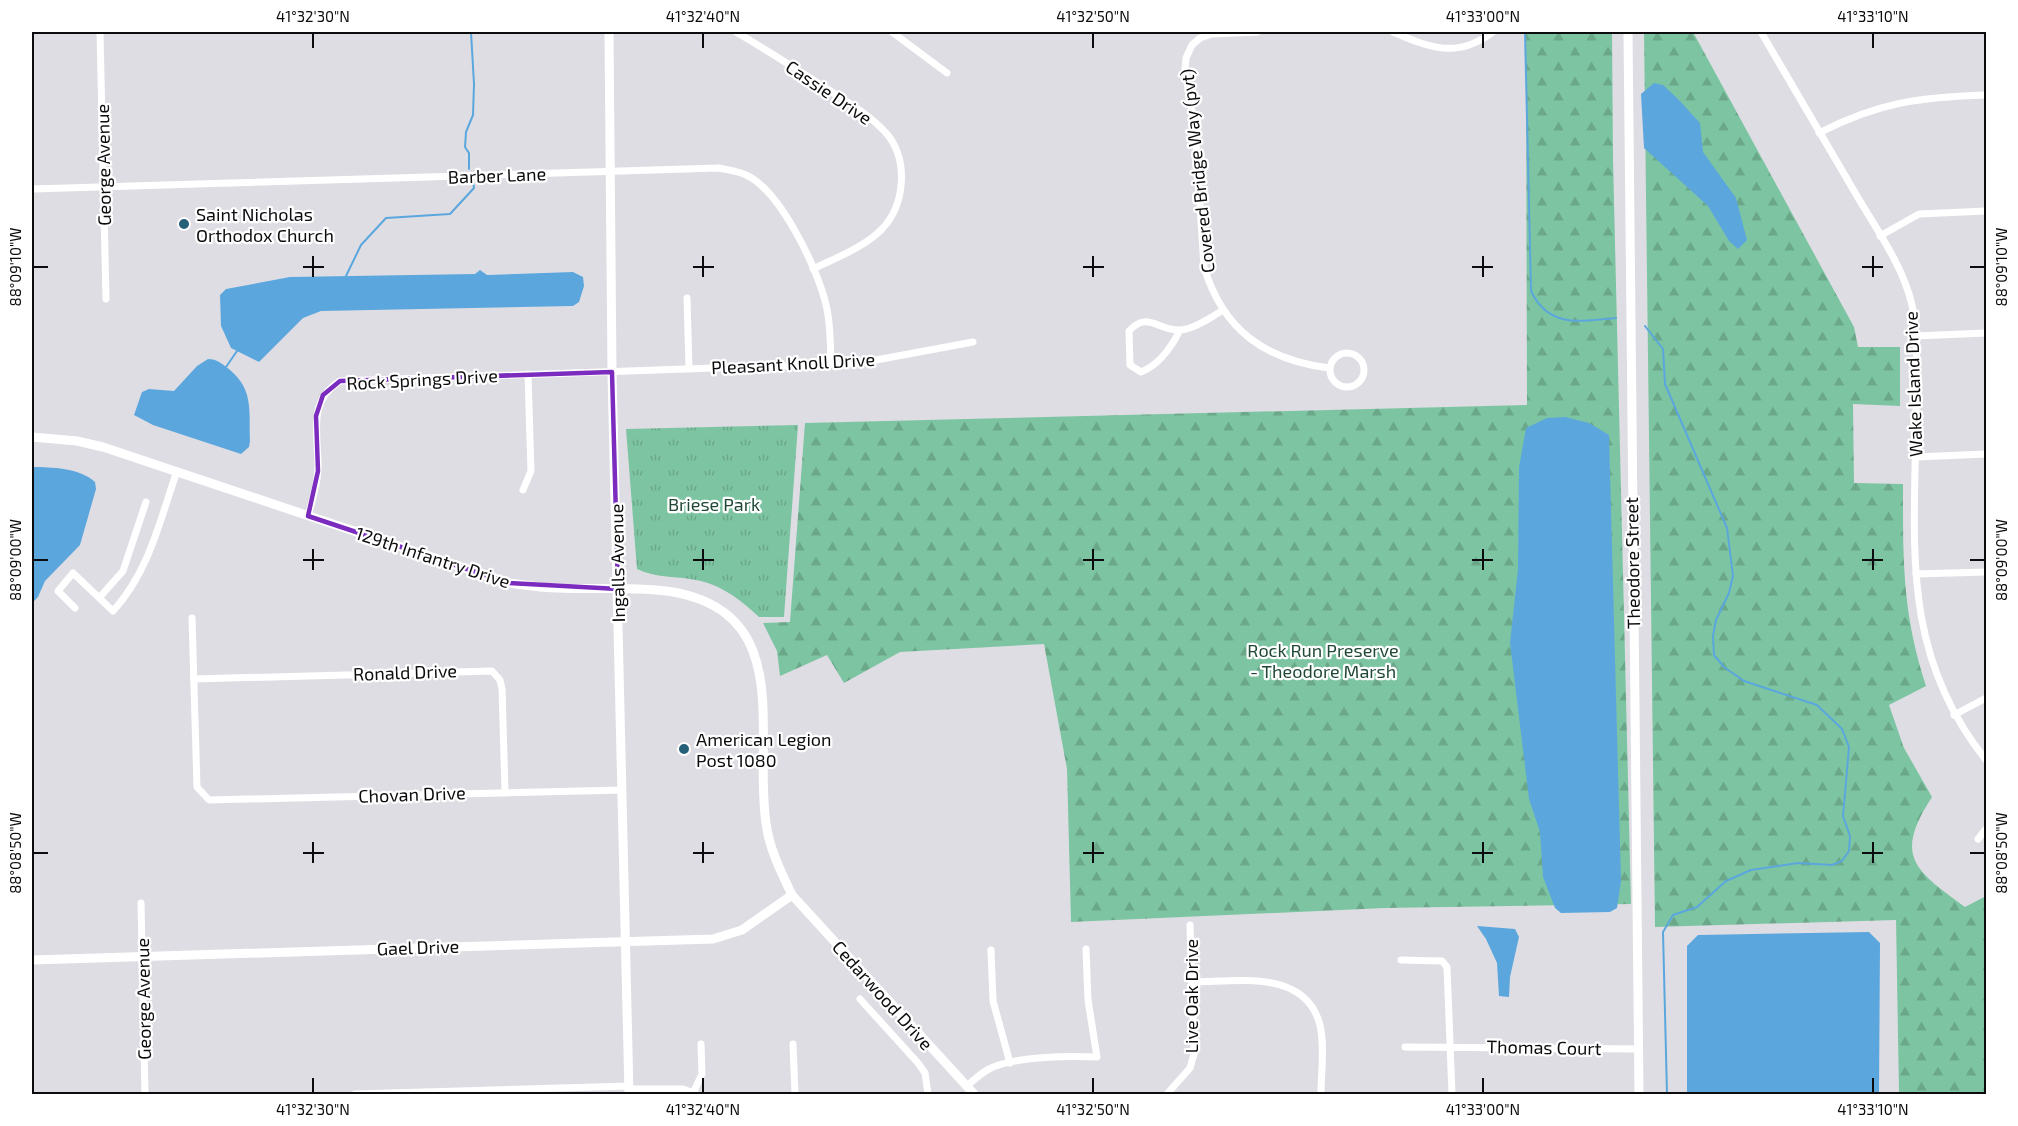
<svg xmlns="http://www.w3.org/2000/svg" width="2018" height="1126" font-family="'Exo 2',sans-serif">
  <defs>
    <pattern id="forest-firs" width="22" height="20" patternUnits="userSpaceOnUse" patternTransform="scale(1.5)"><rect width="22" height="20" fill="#7dc5a2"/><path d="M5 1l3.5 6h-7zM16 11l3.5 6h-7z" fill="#6ba88a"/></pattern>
    <pattern id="park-tufts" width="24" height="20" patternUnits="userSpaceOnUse" patternTransform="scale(1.5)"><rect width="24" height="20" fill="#7dc5a2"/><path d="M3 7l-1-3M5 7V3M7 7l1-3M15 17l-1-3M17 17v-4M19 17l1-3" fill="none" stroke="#6ba88a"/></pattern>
  </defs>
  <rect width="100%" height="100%" fill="#dfdde4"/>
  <g fill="url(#forest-firs)">
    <path d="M 1526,32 L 1612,32 L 1613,160 L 1631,904 L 1385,908 L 1071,922 L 1067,769 L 1044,644 L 900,652 L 844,683 L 827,655 L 780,676 L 777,651 L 763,623 L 790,622 L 805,423 L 1527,405 Z"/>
    <path d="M 1644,32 L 1693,32 L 1854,327 L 1858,347 L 1900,347 L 1900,406 L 1853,404 L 1854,483 L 1903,484 C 1903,560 1902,612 1926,686 L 1889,705 L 1904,748 L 1932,797 C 1893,857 1915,870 1965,907 L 1986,896 L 1986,1094 L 1899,1094 L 1896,920 L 1655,927 Z"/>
  </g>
  <path fill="url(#park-tufts)" d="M 798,425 L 784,617 L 759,617 C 741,600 722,585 696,580 C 676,576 656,578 637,569 L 626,429 Z"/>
  <g fill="#5ba7dd">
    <path d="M 1654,83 L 1663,85 L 1679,100 L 1700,123 L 1703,152 L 1736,198 L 1747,240 L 1738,249 L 1729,241 L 1708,206 L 1644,148 L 1641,94 Z"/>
    <path d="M 480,270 L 487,275 L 573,272 L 583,277 L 584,286 L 579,302 L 573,306 L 321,311 L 303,318 L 259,362 L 231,348 L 221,326 L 220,295 L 226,289 L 290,277 L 475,274 Z"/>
    <path d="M 208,359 C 216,359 219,362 225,366 C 254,387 249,408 250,441 L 249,447 L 241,454 L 153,425 L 134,415 L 142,392 L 149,389 L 174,391 L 197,366 Z"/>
    <path d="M 1565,417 L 1589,423 L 1609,435 L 1621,881 L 1617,908 L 1610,912 L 1561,913 L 1555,908 L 1543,877 L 1540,832 L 1529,799 L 1510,643 L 1518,569 L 1519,467 L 1526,428 L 1547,418 Z"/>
    <path d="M 32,467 C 51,467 80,468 95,482 L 96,489 L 80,545 L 45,581 L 38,597 L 32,603 Z"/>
    <path d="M 1477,926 L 1515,929 L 1519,937 L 1510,977 L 1509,997 L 1499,996 L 1497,963 L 1486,939 Z"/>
    <path d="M 1869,932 L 1880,943 L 1879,1094 L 1687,1094 L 1687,946 L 1698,935 Z"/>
  </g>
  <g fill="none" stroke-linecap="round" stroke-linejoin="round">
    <g stroke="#5ba7dd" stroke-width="2">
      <path d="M 1525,32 L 1531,291 C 1549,329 1581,321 1616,318"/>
      <path d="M 469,169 L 469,153 L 465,147 L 466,132 L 473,115 L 474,84 L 471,32"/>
      <path d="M 346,276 L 361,245 L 386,218 L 450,214 L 474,188 L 473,182"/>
      <path d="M 1645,326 L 1663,349 L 1665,384 L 1727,528 L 1733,576 L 1729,593 L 1716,620 L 1713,636 L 1714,655 L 1724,667 L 1744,681 L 1817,705 L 1842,729 L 1849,747 L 1843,816 L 1850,836 L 1849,851 L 1842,861 L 1832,865 L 1798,863 L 1751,870 L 1726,881 L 1697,907 L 1673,915 L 1663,932 L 1667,1094"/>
      <path d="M 226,367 L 237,351"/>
    </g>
    <g stroke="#fff" stroke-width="7">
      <path d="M 100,32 L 106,299"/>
      <path d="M 736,32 C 765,49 793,67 821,85 C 844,100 868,113 887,134 C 909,161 905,206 881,230 C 863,248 835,258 813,269"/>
      <path d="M 892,32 L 947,73"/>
      <path d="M 1257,32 L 1212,34 L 1200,38 L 1192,45 L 1186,58 L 1185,70 L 1195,129 L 1204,267 C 1223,330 1265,360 1329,368"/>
      <path d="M 1393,32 C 1430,48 1457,59 1493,32"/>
      <path d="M 1761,32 C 1793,86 1825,141 1857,196 C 1877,230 1903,266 1912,305 C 1919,337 1916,372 1916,405 C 1916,537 1897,649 1986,760"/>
      <path d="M 1819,133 C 1879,102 1921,97 1986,95"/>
      <path d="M 32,189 L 719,168 C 727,170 738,171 746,175 C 780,190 818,269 826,305 C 831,324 830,344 831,364"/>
      <path d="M 1880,236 L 1919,214 L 1986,211"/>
      <path d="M 687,298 L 689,368"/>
      <path d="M 1180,330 C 1171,348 1159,365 1141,372 L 1130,365 L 1129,331 C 1148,310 1159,332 1181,330 C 1194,329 1212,317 1223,310"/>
      <path d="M 1915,336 L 1986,333"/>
      <circle cx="1347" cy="370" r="17"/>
      <path d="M 1916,457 L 1986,454"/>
      <path d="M 523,490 L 531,471 L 528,374"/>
      <path d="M 308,516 C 312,501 317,486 318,470 C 319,436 306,402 340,381 L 860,363 L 973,342"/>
      <path d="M 1916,574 L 1986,572"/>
      <path d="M 99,598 L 123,571 L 146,502"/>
      <path d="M 75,608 L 58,591 L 73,573 L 113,611 C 149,572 160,520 177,471"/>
      <path d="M 192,618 L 197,787 L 209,800 L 622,790"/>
      <path d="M 194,679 L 492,671 L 500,680 L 502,689 L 505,791"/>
      <path d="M 1954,715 L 1986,698"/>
      <path d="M 1978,839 L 1986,829"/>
      <path d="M 141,903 L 145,1094"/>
      <path d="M 991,950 L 993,1001 L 1010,1063"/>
      <path d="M 1401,960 L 1442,961 L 1447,967 L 1452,1094"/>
      <path d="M 1192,982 C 1236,982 1305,968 1320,1025 C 1325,1046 1321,1073 1321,1094"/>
      <path d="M 860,999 L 918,1063 L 925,1073 L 928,1094"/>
      <path d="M 793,1044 L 795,1094"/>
      <path d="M 1405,1047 L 1638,1049"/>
      <path d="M 967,1086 C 974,1080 981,1073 989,1069 C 1014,1056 1069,1056 1097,1057 L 1088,1000 L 1086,949"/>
      <path d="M 629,1089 L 683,1089 L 696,1094"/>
      <path d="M 694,1091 L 702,1074 L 701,1044"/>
      <path d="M 355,1094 L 629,1086"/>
      <path d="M 1167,1094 L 1190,1068 L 1194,1054 L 1190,925"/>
    </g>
    <g stroke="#fff" stroke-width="9">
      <path d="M 609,32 L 612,372 L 629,1094"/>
      <path d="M 1628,32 L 1639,1094"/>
      <path d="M 32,437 L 77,441 L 103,447 L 509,583 C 525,585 542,588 559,588 C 596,590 636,586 673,592 C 796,614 753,734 766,823 C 769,848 781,872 792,895 L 974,1094"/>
      <path d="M 32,960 L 713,939 L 742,930 L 792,895"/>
    </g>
  </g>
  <path fill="none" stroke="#7b2cbf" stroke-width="4.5" stroke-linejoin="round" d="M 612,372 L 618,589 L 509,583 L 308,516 L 318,471 L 316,416 L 323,395 L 340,381 Z"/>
  <path fill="none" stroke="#0c0c0e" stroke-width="2" d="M 313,33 L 313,48M 703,33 L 703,48M 1093,33 L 1093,48M 1483,33 L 1483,48M 1873,33 L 1873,48M 313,256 L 313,277M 703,256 L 703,277M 1093,256 L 1093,277M 1483,256 L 1483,277M 1873,256 L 1873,277M 33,267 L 48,267M 303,267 L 324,267M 693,267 L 714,267M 1083,267 L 1104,267M 1472,267 L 1493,267M 1862,267 L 1883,267M 1970,267 L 1985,267M 313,549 L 313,570M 703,549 L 703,570M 1093,549 L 1093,570M 1483,549 L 1483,570M 1873,549 L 1873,570M 33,560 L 48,560M 303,560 L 324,560M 693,560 L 714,560M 1083,560 L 1104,560M 1472,560 L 1493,560M 1862,560 L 1883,560M 1970,560 L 1985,560M 313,842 L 313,863M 703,842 L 703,863M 1093,842 L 1093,863M 1483,842 L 1483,863M 1873,842 L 1873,863M 33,853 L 48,853M 303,853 L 324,853M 693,853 L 714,853M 1083,853 L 1104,853M 1472,853 L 1493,853M 1862,853 L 1883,853M 1970,853 L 1985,853M 313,1078 L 313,1093M 703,1078 L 703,1093M 1093,1078 L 1093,1093M 1483,1078 L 1483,1093M 1873,1078 L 1873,1093"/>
  <g fill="#255f78" stroke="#fff" stroke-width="2">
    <circle cx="184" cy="224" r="6"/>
    <circle cx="684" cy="749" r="6"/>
  </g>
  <g text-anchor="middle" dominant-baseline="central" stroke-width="4.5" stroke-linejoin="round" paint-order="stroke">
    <g font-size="18" fill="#0c0c0e" stroke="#fff">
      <text transform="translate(829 92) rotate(34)">Cassie Drive</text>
      <text transform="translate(103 165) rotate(-91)">George Avenue</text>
      <text transform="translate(1197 171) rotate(-96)">Covered Bridge Way (pvt)</text>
      <text transform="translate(497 175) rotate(-2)">Barber Lane</text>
      <text transform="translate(793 363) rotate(-3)">Pleasant Knoll Drive</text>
      <text transform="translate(422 379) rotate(-3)">Rock Springs Drive</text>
      <text transform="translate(1913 384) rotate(-92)">Wake Island Drive</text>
      <text transform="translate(433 557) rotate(18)">129th Infantry Drive</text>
      <text transform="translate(617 563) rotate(-91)">Ingalls Avenue</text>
      <text transform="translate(1632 563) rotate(-91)">Theodore Street</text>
      <text transform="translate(405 672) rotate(-2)">Ronald Drive</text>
      <text transform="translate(412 794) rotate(-2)">Chovan Drive</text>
      <text transform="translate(418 947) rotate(-2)">Gael Drive</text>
      <text transform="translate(883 995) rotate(48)">Cedarwood Drive</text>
      <text transform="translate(1191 996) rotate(-90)">Live Oak Drive</text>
      <text transform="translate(143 999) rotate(-91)">George Avenue</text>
      <text transform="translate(1544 1047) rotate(1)">Thomas Court</text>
    </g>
    <g font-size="18" fill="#0c0c0e" stroke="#fff" text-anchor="start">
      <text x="196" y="214">Saint Nicholas<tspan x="196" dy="21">Orthodox Church</tspan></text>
      <text x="696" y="739">American Legion<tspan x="696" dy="21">Post 1080</tspan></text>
    </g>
    <g font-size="18" fill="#204836" stroke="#fff">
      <text x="714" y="504">Briese Park</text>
      <text x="1323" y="650">Rock Run Preserve<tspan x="1323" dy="21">- Theodore Marsh</tspan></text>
    </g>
  </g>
  <rect width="2018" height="1126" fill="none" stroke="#ffffff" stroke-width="66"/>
  <rect x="33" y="33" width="1952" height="1060" fill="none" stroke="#0c0c0e" stroke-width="2"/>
  <g font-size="15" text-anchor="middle" fill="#0c0c0e">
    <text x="313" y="22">41°32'30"N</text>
    <text x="703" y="22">41°32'40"N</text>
    <text x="1093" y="22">41°32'50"N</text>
    <text x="1483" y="22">41°33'00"N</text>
    <text x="1873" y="22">41°33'10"N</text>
    <text transform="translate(2002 267) rotate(-90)" y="5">88°09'10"W</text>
    <text transform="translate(16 267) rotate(-90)" y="5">88°09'10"W</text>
    <text transform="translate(2002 560) rotate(-90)" y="5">88°09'00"W</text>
    <text transform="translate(16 560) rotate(-90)" y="5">88°09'00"W</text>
    <text transform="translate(2002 853) rotate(-90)" y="5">88°08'50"W</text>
    <text transform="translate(16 853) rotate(-90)" y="5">88°08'50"W</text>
    <text x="313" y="1115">41°32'30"N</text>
    <text x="703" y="1115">41°32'40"N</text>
    <text x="1093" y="1115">41°32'50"N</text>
    <text x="1483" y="1115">41°33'00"N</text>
    <text x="1873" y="1115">41°33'10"N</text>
  </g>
</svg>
